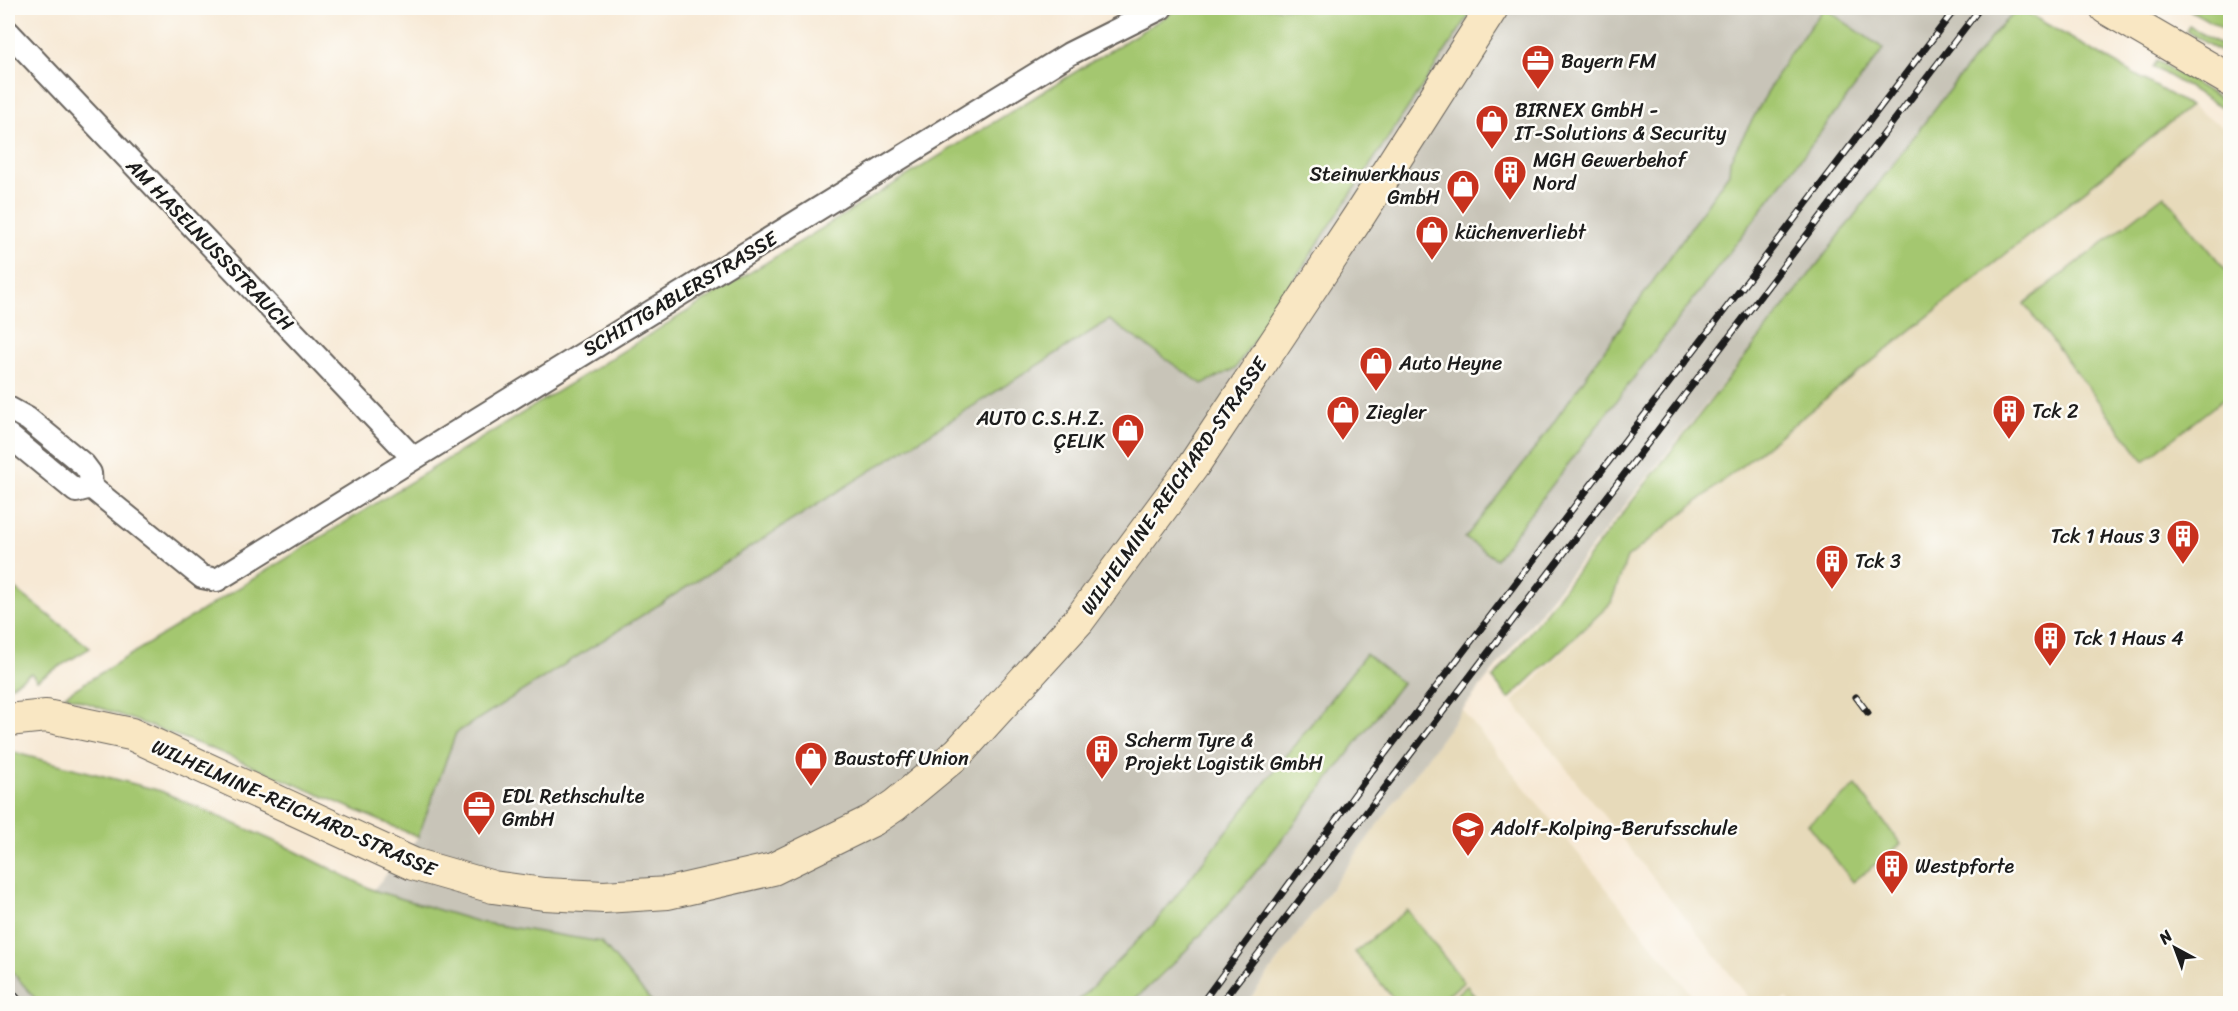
<svg xmlns="http://www.w3.org/2000/svg" width="2238" height="1011" font-family="Sriracha,sans-serif">
  <rect width="100%" height="100%" fill="#fdfcf7"/>
  <filter id="ink" filterUnits="userSpaceOnUse"><feTurbulence type="fractalNoise" baseFrequency=".0167" numOctaves="2"/><feDisplacementMap in="SourceGraphic" scale="12" xChannelSelector="R" yChannelSelector="G"/><feConvolveMatrix kernelMatrix="1 2 1 2 8 2 1 2 1" color-interpolation-filters="sRGB"/></filter>
  <filter id="wash" filterUnits="userSpaceOnUse"><feTurbulence type="fractalNoise" baseFrequency=".008" numOctaves="4" result="noise"/><feDisplacementMap in="SourceGraphic" scale="24" xChannelSelector="R" yChannelSelector="G"/><feGaussianBlur stdDeviation="1.35" result="paint"/><feColorMatrix in="noise" values="0 0 0 0 0 0 0 0 0 0 0 0 0 0 0 0 0 1.4 0 .05"/><feComposite in="paint" operator="in"/></filter>
  <g filter="url(#wash)">
    <rect width="100%" height="100%" fill="#f7e9d5"/>
    <g fill="#e7daba">
      <path d="M 2190,106 L 2230,131 L 2230,1003 L 1792,1004 L 1787,998 L 1780,1003 L 1753,1003 L 1513,702 L 1614,600 L 1627,559 Z"/>
      <path d="M 1462,710 L 1699,1003 L 1247,1004 Z"/>
    </g>
    <g fill="#c8c4b8" fill-rule="evenodd">
      <path d="M 1474,8 L 2021,8 L 2002,24 L 1952,86 L 1823,257 L 1462,710 L 1247,1003 L 1130,1003 L 1163,975 L 1237,894 L 1401,683 L 1366,654 L 1154,924 L 1076,1003 L 653,1003 L 601,942 L 479,922 L 373,890 L 418,837 L 456,733 L 1109,320 L 1202,384 ZM 1824,9 L 1646,359 L 1495,558 L 1465,537 L 1537,446 L 1729,173 L 1730,160 L 1786,59 Z"/>
      <path d="M 8,967 L 39,1003 L 8,1003 Z"/>
    </g>
    <g fill="#a4c770" stroke="#607246" stroke-width="1.5">
      <path d="M 1179,8 L 1474,8 L 1235,369 L 1202,384 L 1109,320 L 456,733 L 418,837 L 210,748 L 65,695 Z"/>
      <path d="M 1824,8 L 1884,49 L 1496,559 L 1465,538 L 1537,446 L 1729,173 L 1730,160 L 1786,59 Z"/>
      <path d="M 2186,8 L 2230,8 L 2230,33 Z"/>
      <path d="M 2020,9 L 2190,106 L 1627,558 L 1611,603 L 1509,699 L 1493,679 L 1823,257 L 1952,86 L 2002,24 Z"/>
      <path d="M 2189,26 L 2230,51 L 2230,58 L 2186,31 Z"/>
      <path d="M 2157,61 L 2230,104 L 2230,112 L 2153,67 Z"/>
      <path d="M 2164,195 L 2230,275 L 2230,394 L 2144,461 L 2024,304 Z"/>
      <path d="M 8,583 L 90,648 L 37,680 L 31,673 L 8,688 Z"/>
      <path d="M 1366,654 L 1402,683 C 1316,793 1236,912 1130,1003 L 1076,1003 L 1154,924 Z"/>
      <path d="M 8,751 L 161,791 L 283,845 L 373,890 L 479,922 L 601,942 L 653,1003 L 39,1003 L 8,967 Z"/>
      <path d="M 1856,786 L 1901,844 L 1853,882 L 1808,824 Z"/>
      <path d="M 1407,910 L 1464,982 L 1437,1003 L 1397,1003 L 1355,952 Z"/>
      <path d="M 1467,986 L 1477,999 L 1471,1003 L 1445,1003 Z"/>
    </g>
  </g>
  <g filter="url(#ink)">
    <g fill="none" stroke-linecap="round" stroke-linejoin="round">
      <defs>
        <g id="street">
          <path d="M 8,32 L 413,458"/>
          <path d="M 8,408 L 28,419 L 84,465 L 90,473 L 91,487 L 202,577 L 217,580 L 1069,54 L 1161,8"/>
          <path d="M 8,435 L 76,491 L 91,487"/>
        </g>
        <g id="secondary">
          <path d="M 2106,8 L 2230,80"/>
          <path d="M 8,720 L 46,716 L 131,734 L 413,864 L 493,887 L 544,894 L 604,897 L 668,893 L 773,869 L 873,820 L 895,805 L 959,752 L 1079,620 L 1193,466 L 1359,216 L 1492,8"/>
        </g>
      </defs>
      <use href="#street" stroke="#69645d" stroke-width="26"/>
      <use href="#secondary" stroke="#69645d" stroke-width="34"/>
      <use href="#street" stroke="#fff" stroke-width="22"/>
      <use href="#secondary" stroke="#f9e7c3" stroke-width="32"/>
      <defs>
        <g id="rail">
          <path d="M 1856,697 L 1868,713"/>
          <path d="M 8,987 L 22,1004"/>
          <path d="M 1201,1004 L 1368,776 L 1956,8"/>
          <path d="M 1220,1004 L 1980,8"/>
        </g>
      </defs>
      <use href="#rail" stroke="#1c1c1c" stroke-width="7"/>
      <use href="#rail" stroke="#fdfcf7" stroke-width="4.5" stroke-dasharray="14" stroke-linecap="butt"/>
    </g>
  </g>
  <defs>
    <symbol id="office-pin" viewBox="-11 -11 22 30"><path d="M0 17L-7.5 6A9.5 9.5 0 1 1 7.5 6Z" fill="#c8321e" stroke="#fdfcf7"/><path d="M-6-3h4V-5.5h4V-3h4V5H-6ZM-1-4.5V-3h2v-1.5ZM-6 0V1H6V0Z" fill="#fff"/></symbol>
    <symbol id="shop-pin" viewBox="-11 -11 22 30"><path d="M0 17L-7.5 6A9.5 9.5 0 1 1 7.5 6Z" fill="#c8321e" stroke="#fdfcf7"/><path d="M-5-2.5h2.3a2.7 3.5 0 0 1 5.4 0H5L5.5 6h-11ZM-1.5-2.5h3a1.5 2.3 0 0 0-3 0Z" fill="#fff"/></symbol>
    <symbol id="building-pin" viewBox="-11 -11 22 30"><path d="M0 17L-7.5 6A9.5 9.5 0 1 1 7.5 6Z" fill="#c8321e" stroke="#fdfcf7"/><path d="M-4-6H4V6H1V3H-1V6H-4ZM-2.5-4.3h1.7v1.8h-1.7ZM.8-4.3h1.7v1.8H.8ZM-2.5-1h1.7V.8h-1.7ZM.8-1h1.7V.8H.8Z" fill="#fff"/></symbol>
    <symbol id="school-pin" viewBox="-11 -11 22 30"><path d="M0 17L-7.5 6A9.5 9.5 0 1 1 7.5 6Z" fill="#c8321e" stroke="#fdfcf7"/><path d="M0-5L7-2L0 1L-7-2ZM-4 1L0 2.5L4 1V4Q0 6-4 4Z" fill="#fff"/></symbol>
  </defs>
  <g fill-rule="evenodd">
    <use href="#office-pin" x="1519" y="42" width="38" height="52"/>
    <use href="#shop-pin" x="1473" y="102" width="38" height="52"/>
    <use href="#building-pin" x="1491" y="153" width="38" height="52"/>
    <use href="#shop-pin" x="1444" y="167" width="38" height="52"/>
    <use href="#shop-pin" x="1413" y="213" width="38" height="52"/>
    <use href="#shop-pin" x="1357" y="344" width="38" height="52"/>
    <use href="#building-pin" x="1990" y="392" width="38" height="52"/>
    <use href="#shop-pin" x="1324" y="393" width="38" height="52"/>
    <use href="#shop-pin" x="1109" y="411" width="38" height="52"/>
    <use href="#building-pin" x="2164" y="517" width="38" height="52"/>
    <use href="#building-pin" x="1813" y="542" width="38" height="52"/>
    <use href="#building-pin" x="2031" y="619" width="38" height="52"/>
    <use href="#building-pin" x="1083" y="732" width="38" height="52"/>
    <use href="#shop-pin" x="792" y="739" width="38" height="52"/>
    <use href="#office-pin" x="460" y="788" width="38" height="52"/>
    <use href="#school-pin" x="1449" y="809" width="38" height="52"/>
    <use href="#building-pin" x="1873" y="847" width="38" height="52"/>
  </g>
  <g text-anchor="middle" dominant-baseline="central" stroke-width="5" stroke-linejoin="round" paint-order="stroke">
    <g font-size="20" fill="#1c1c1c" stroke="#fdfcf7" text-anchor="start">
      <text x="1561" y="61">Bayern FM</text>
      <text x="1515" y="110">BIRNEX GmbH -<tspan x="1515" dy="23">IT-Solutions &amp; Security</tspan></text>
      <text x="1533" y="160">MGH Gewerbehof<tspan x="1533" dy="23">Nord</tspan></text>
      <text x="1440" y="174" text-anchor="end">Steinwerkhaus<tspan x="1440" dy="23">GmbH</tspan></text>
      <text x="1455" y="232">küchenverliebt</text>
      <text x="1399" y="363">Auto Heyne</text>
      <text x="2032" y="411">Tck 2</text>
      <text x="1366" y="412">Ziegler</text>
      <text x="1105" y="418" text-anchor="end">AUTO C.S.H.Z.<tspan x="1105" dy="23">ÇELIK</tspan></text>
      <text x="2160" y="536" text-anchor="end">Tck 1 Haus 3</text>
      <text x="1855" y="561">Tck 3</text>
      <text x="2073" y="638">Tck 1 Haus 4</text>
      <text x="1125" y="740">Scherm Tyre &amp;<tspan x="1125" dy="23">Projekt Logistik GmbH</tspan></text>
      <text x="834" y="758">Baustoff Union</text>
      <text x="502" y="796">EDL Rethschulte<tspan x="502" dy="23">GmbH</tspan></text>
      <text x="1491" y="828">Adolf-Kolping-Berufsschule</text>
      <text x="1915" y="866">Westpforte</text>
    </g>
    <g font-size="20" fill="#1c1c1c" stroke="#fdfcf7">
      <text transform="translate(210 245) rotate(46)">AM HASELNUSSSTRAUCH</text>
      <text transform="translate(680 294) rotate(-31)">SCHITTGABLERSTRASSE</text>
      <text transform="translate(1174 486) rotate(-55)">WILHELMINE-REICHARD-STRASSE</text>
      <text transform="translate(294 808) rotate(24)">WILHELMINE-REICHARD-STRASSE</text>
    </g>
  </g>
  <rect width="2238" height="1011" fill="none" stroke="#fdfcf7" stroke-width="30"/>
  <g transform="translate(2175 948) rotate(319)" stroke="#fdfcf7" stroke-width="4.5" paint-order="stroke">
  <path d="M0-4.5L10 22L0 15L-10 22Z" fill="#1c1c1c"/>
  <text y="-9" font-size="16" font-weight="bold" text-anchor="middle" fill="#1c1c1c">N</text>
  </g>
</svg>
